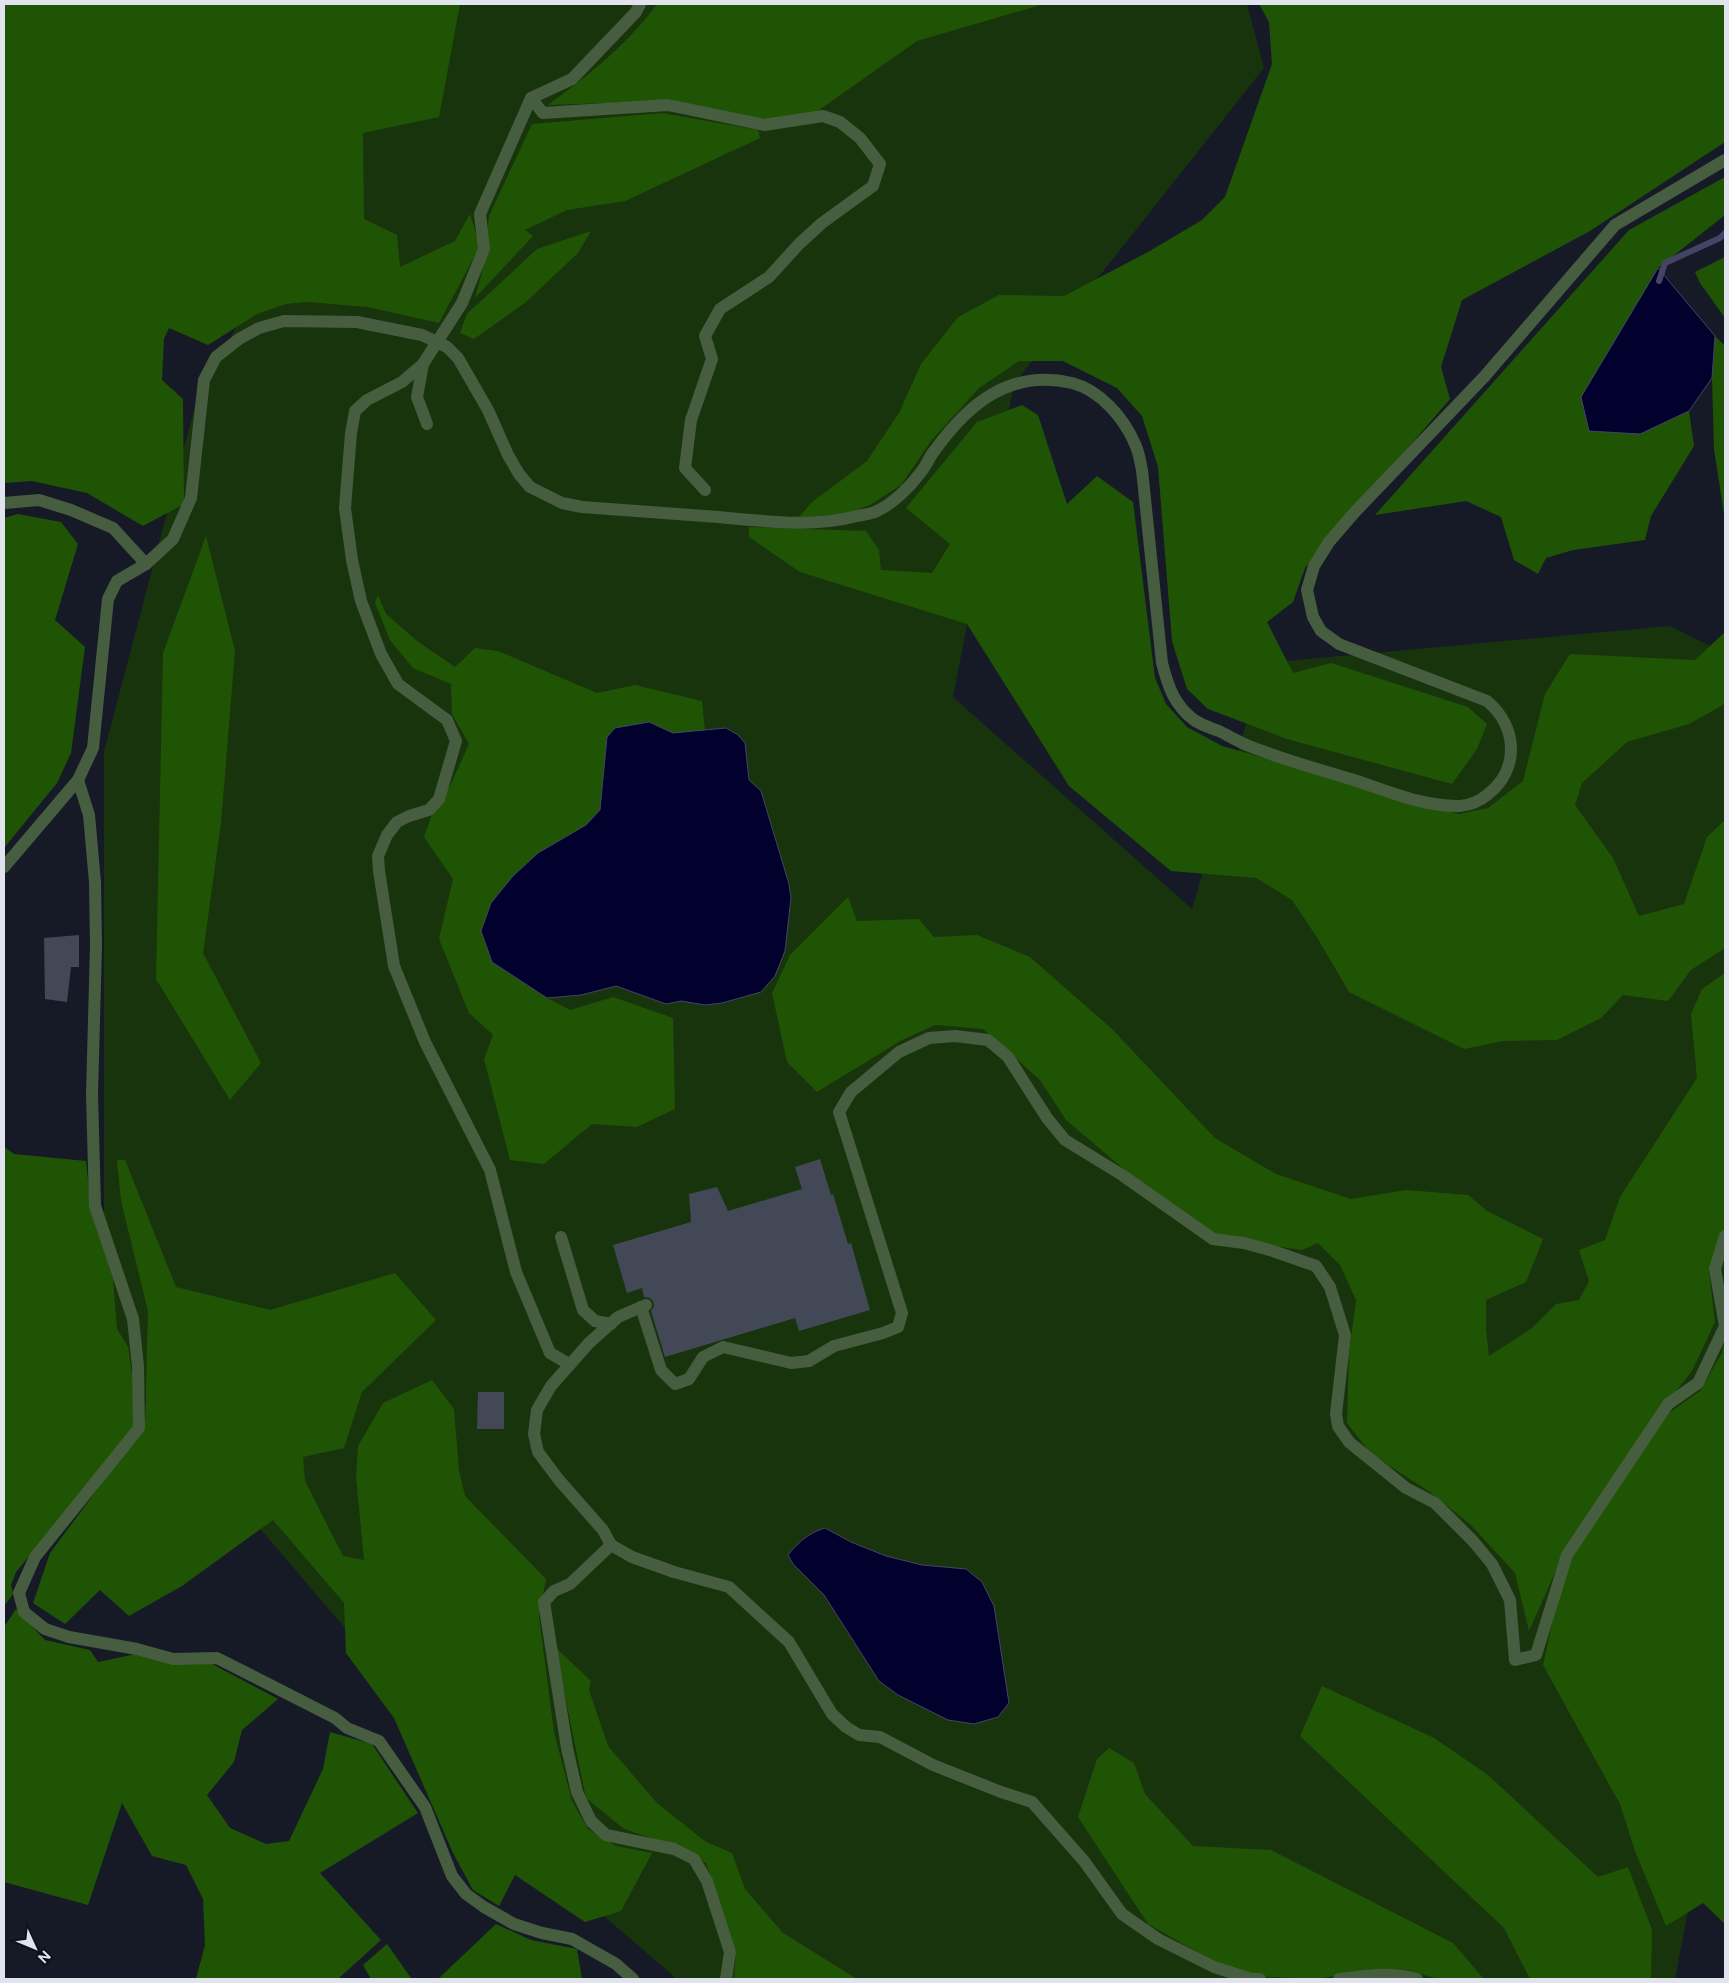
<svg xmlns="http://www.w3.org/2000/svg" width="1729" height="1983" font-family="'Public Sans',sans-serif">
  <rect width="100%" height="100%" fill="#161a27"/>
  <path fill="#18340d" d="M 400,4 L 1247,4 L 1264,68 L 1014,384 L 953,697 L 1192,909 L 1264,663 L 1669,626 L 1725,653 L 1725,1716 L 1675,1979 L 677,1979 L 556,1875 L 104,1346 L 104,752 L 194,410 Z"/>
  <g fill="#205405">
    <path d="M 4,4 L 460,4 L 439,117 L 363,133 L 364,219 L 397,235 L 400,267 L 455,241 L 470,214 L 480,246 L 439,323 L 368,307 L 308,302 L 286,304 L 257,314 L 208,345 L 169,328 L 164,339 L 162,380 L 183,399 L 184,504 L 143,526 L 87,493 L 32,481 L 4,483 Z"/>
    <path d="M 657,4 L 1044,4 L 917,41 L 812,115 L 770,123 L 663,101 L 548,105 C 588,76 628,44 657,4 Z"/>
    <path d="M 1259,4 L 1725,4 L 1725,142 L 1590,231 L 1462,300 L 1441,367 L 1450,399 L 1305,568 L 1293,602 L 1267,622 L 1293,673 L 1331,663 L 1468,707 L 1487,724 L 1477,749 L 1452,784 L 1287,739 L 1208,709 L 1187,689 L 1172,641 L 1158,467 L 1142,416 L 1117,388 L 1063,361 L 1019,361 L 979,388 L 931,441 L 901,485 L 870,505 L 845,514 L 799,517 L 812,502 L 867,461 L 899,413 L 921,364 L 958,317 L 999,295 L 1064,296 L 1148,252 L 1202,220 L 1225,197 L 1272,64 L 1269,22 Z"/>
    <path d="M 662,113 L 758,130 L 760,138 L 625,201 L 567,210 L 525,230 L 533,236 L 475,298 L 482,272 L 489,216 L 532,124 Z"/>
    <path d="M 1725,177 L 1725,215 L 1658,268 L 1640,434 L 1689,411 L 1694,446 L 1651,516 L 1645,540 L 1573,550 L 1546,558 L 1538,574 L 1514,560 L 1501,517 L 1466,501 L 1375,515 L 1629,230 Z"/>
    <path d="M 591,231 L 578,253 L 526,302 L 474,339 L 460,333 L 467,314 L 537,249 Z"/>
    <path d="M 1725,257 L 1725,318 L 1700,283 L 1695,272 Z"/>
    <path d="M 1715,336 L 1725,346 L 1725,520 L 1714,449 L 1712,378 Z"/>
    <path d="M 1022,405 L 1038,415 L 1067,504 L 1097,476 L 1133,502 L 1155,678 L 1166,704 L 1187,727 L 1222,746 L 1459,814 L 1488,808 L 1523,781 L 1545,694 L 1570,654 L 1695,660 L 1725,632 L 1725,702 L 1721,706 L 1689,724 L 1627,742 L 1582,783 L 1575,805 L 1613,858 L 1639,916 L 1684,904 L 1707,837 L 1725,820 L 1725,948 L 1691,970 L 1668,1001 L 1623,995 L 1601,1018 L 1557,1040 L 1503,1041 L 1464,1049 L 1349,992 L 1318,939 L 1292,900 L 1256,878 L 1171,871 L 1069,786 L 967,624 L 800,572 L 749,537 L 749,527 L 866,531 L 879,550 L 881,570 L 932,573 L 950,544 L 906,508 L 977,422 Z"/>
    <path d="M 18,514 L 61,522 L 78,544 L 55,620 L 85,647 L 71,753 L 57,783 L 4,848 L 4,518 Z"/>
    <path d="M 206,536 L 235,651 L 221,823 L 203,953 L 261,1063 L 230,1100 L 156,979 L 163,653 Z"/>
    <path d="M 378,595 L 386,614 L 417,641 L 455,667 L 475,648 L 498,651 L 597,693 L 635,685 L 702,701 L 705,731 L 673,733 L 649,722 L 607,737 L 600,810 L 586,825 L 538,853 L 492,962 L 547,998 L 570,1010 L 613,997 L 673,1018 L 675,1109 L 637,1127 L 592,1124 L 544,1164 L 510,1160 L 484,1059 L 493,1035 L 469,1013 L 439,939 L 453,879 L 424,837 L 431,817 L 450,786 L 469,744 L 452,714 L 451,684 L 413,668 L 390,640 L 375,603 Z"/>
    <path d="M 848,897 L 857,921 L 919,919 L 934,937 L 977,935 L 1030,957 L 1112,1029 L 1215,1138 L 1276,1174 L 1351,1199 L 1406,1190 L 1468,1195 L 1487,1211 L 1543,1239 L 1526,1282 L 1486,1300 L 1486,1329 L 1489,1356 L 1532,1328 L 1556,1304 L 1579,1300 L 1589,1281 L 1579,1250 L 1605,1240 L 1620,1197 L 1697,1078 L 1691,1014 L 1702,989 L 1725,973 L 1725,1232 L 1709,1271 L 1715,1322 L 1692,1371 L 1654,1419 L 1566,1548 L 1529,1631 L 1515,1573 L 1471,1525 L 1430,1492 L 1371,1454 L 1347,1423 L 1349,1354 L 1356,1300 L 1340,1265 L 1318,1243 L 1302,1250 L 1216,1237 L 1171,1209 L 1066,1120 L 1040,1080 L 983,1029 L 935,1025 L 902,1040 L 817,1092 L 787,1062 L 772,993 L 790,955 Z"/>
    <path d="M 4,1147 L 14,1154 L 86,1161 L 91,1208 L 113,1279 L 117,1329 L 128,1347 L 134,1388 L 137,1426 L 16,1572 L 11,1585 L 13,1594 L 4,1606 Z"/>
    <path d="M 117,1160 L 125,1160 L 176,1287 L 270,1310 L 395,1273 L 436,1320 L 362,1392 L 344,1448 L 303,1457 L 305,1481 L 343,1556 L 364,1560 L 356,1477 L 358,1446 L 383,1403 L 432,1380 L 454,1409 L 459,1470 L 465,1496 L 546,1579 L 539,1617 L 554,1732 L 572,1801 L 588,1829 L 616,1846 L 652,1853 L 621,1911 L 585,1922 L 515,1875 L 499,1906 L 473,1890 L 453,1853 L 394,1718 L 346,1653 L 344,1603 L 273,1520 L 182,1586 L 129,1616 L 100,1590 L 65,1624 L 33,1603 L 50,1553 L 134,1440 L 145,1421 L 148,1311 L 121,1201 Z"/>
    <path d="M 1725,1339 L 1725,1924 L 1703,1903 L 1666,1926 L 1635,1851 L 1620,1804 L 1543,1665 L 1553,1619 L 1570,1557 L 1669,1413 L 1700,1391 L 1722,1353 Z"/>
    <path d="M 16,1609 L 45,1640 L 90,1650 L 98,1662 L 136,1654 L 212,1664 L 278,1699 L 242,1730 L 234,1762 L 207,1795 L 230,1828 L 266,1844 L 289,1841 L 323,1769 L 330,1732 L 372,1744 L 418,1813 L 320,1873 L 381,1940 L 338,1979 L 196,1979 L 205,1945 L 203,1899 L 186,1865 L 152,1856 L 122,1803 L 88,1905 L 4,1882 L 4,1627 Z"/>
    <path d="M 555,1647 L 591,1681 L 589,1690 L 608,1746 L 657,1803 L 706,1842 L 732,1853 L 745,1889 L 783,1933 L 857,1979 L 734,1979 L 736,1951 L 706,1863 L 681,1848 L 624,1829 L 586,1798 Z"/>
    <path d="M 1322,1686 L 1434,1738 L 1488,1775 L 1598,1877 L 1628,1867 L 1652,1930 L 1651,1979 L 1530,1979 L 1504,1928 L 1300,1736 Z"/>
    <path d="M 1109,1748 L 1134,1763 L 1145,1794 L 1193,1846 L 1271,1850 L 1453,1943 L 1484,1979 L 1438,1979 L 1408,1970 L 1375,1969 L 1317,1979 L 1248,1976 L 1213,1961 L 1148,1924 L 1078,1817 L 1097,1759 Z"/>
    <path d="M 496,1924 L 531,1940 L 577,1949 L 582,1979 L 438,1979 Z"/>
    <path d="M 387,1944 L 411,1978 L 418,1979 L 371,1979 L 363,1965 Z"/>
  </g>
  <g fill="#02002d" stroke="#454467">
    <path d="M 1658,268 L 1715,336 L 1712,378 L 1689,411 L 1640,434 L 1589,431 L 1581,397 Z"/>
    <path d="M 649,722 L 673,733 L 726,728 L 738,735 L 745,743 L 749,780 L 761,791 L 789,884 L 791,898 L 785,951 L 775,976 L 761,992 L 722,1003 L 705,1005 L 681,1001 L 666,1004 L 616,986 L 581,995 L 547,998 L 492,962 L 481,931 L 491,903 L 513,876 L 538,853 L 586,825 L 600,810 L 607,737 L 615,728 Z"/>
    <path d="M 825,1528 L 851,1542 L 886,1556 L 922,1565 L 966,1569 L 982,1582 L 994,1606 L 1009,1703 L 998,1717 L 974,1724 L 948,1720 L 898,1695 L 879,1681 L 824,1595 L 793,1564 L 788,1555 C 799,1542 808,1533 825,1528 Z"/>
  </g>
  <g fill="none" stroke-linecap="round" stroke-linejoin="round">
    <path stroke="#454467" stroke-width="6" d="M 1659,281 L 1665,263 L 1720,238 L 1725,233"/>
  </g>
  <g fill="#434857">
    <path d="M 79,935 L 79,967 L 71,967 L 67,1002 L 45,999 L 44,938 Z"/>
    <path d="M 820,1159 L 831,1195 L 833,1194 L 848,1244 L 851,1243 L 870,1310 L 799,1331 L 795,1318 L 665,1357 L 651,1311 L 654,1306 L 653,1301 L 650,1298 L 644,1297 L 642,1288 L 627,1293 L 613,1245 L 691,1222 L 689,1194 L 717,1187 L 728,1211 L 802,1189 L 795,1167 Z"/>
    <path d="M 478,1392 L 504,1392 L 504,1429 L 477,1429 Z"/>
  </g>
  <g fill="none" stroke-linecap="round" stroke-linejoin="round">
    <g stroke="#475d40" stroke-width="12">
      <path d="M 531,98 L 543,113 L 668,105 L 764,125 L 823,116 L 840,122 L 860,138 L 880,164 L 873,186 L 822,223 L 799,244 L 769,277 L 720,309 L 705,336 L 712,359 L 691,420 L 685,468 L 705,490"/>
      <path d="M 462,303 L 484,249 L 480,214 L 531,98 L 572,79 L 636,12 L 640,4"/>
      <path d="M 423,364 L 402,382 L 367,400 L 355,411 L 351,433 L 345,508 L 352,560 L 361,601 L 381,654 L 398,684 L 447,720 L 456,741 L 439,799 L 429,810 L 409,816 L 397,822 L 387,835 L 378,856 L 379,871 L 394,966 L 425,1042 L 490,1170 L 516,1272 L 550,1353 L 569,1364"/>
      <path d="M 423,364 L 417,397 L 427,424"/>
      <path d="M 4,503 L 39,500 L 71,510 L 113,528 L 146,564"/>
      <path d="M 78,780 L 89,815 L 95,882 L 96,946 L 92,1094 L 95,1206 L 133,1319 L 138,1366 L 139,1428 L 35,1557 L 19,1593 L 24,1612 L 45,1629 L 69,1637 L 137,1649 L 173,1659 L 217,1658 L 335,1718 L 347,1728 L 379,1741 L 425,1807 L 452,1876 L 466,1894 L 484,1907 L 514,1924 L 542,1933 L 572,1939 L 616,1964 L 633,1979"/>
      <path d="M 4,867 L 78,780 L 93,748 L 108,599 L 117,581 L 146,564 L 173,539 L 191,498 L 204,380 L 216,357 L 239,339 L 259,328 L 284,321 L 357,322 L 422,335 L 447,347 L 458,358 L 488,410 L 508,455 L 519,474 L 530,487 L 562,503 L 582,507 C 627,510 672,514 718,517 C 764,521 812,528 857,516 C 863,515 870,514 875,512 C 893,504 910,487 921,472 C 927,465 929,457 935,450 C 969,403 1010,369 1072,383 C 1100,390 1124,418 1135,444 C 1139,452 1140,461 1142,470 L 1162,663 C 1168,686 1174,705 1194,720 C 1201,725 1211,728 1219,731 C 1229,736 1239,742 1249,746 C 1284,760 1321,770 1357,781 C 1390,792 1425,807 1460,806 C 1470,805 1480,801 1487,795 C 1520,770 1518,727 1487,701 L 1339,644 L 1321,631 L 1313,617 L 1307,590 L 1314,566 L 1329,542 L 1354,513 L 1484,377 L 1615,225 L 1725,160"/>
      <path d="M 561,1237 L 583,1310 L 595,1321 L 611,1324"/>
      <path d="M 646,1305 L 618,1317 L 589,1343 L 551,1386 L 537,1410 L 534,1434 L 538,1452 L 559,1480 L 603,1530 L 611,1545 L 632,1557 L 674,1572 L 729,1587 L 789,1642 L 832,1714 L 846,1727 L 859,1735 L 880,1737 L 933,1765 L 1001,1792 L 1032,1802 L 1084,1861 L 1122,1914 L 1158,1939 L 1214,1967 L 1251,1979 L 1260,1979"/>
      <path d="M 641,1307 L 661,1370 L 675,1384 L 689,1379 L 703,1357 L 723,1347 L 791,1363 L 809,1361 L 834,1346 L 883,1333 L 898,1327 L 902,1313 L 839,1112 L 851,1092 L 899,1052 L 929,1038 L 955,1036 L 988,1040 L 1008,1057 L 1047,1118 L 1065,1140 L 1122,1175 L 1213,1239 L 1244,1243 L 1273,1251 L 1316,1266 L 1330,1287 L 1345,1335 L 1336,1414 L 1338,1426 L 1349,1442 L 1406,1488 L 1435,1503 L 1473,1541 L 1492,1564 L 1510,1600 L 1515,1660 L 1536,1655 L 1567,1555 L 1668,1404 L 1698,1383 L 1725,1326 L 1715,1269 L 1725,1236"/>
      <path d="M 611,1545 L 570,1584 L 554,1591 L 544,1602 L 567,1748 L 577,1792 L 591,1821 L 606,1835 L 674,1849 L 694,1859 L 707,1881 L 730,1952 L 726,1979"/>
      <path d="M 1339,1979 C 1364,1976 1391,1971 1417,1979"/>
    </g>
    <path stroke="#475d40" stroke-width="12" d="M 423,364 L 462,303"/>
  </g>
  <rect width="1729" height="1983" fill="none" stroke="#e1e4ee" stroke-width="10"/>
  <g transform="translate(35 1948) rotate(134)" stroke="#0d111d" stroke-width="4" paint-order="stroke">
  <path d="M0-4L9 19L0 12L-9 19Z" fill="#e1e4ee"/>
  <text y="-8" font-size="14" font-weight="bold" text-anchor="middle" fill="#e1e4ee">N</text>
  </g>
</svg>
